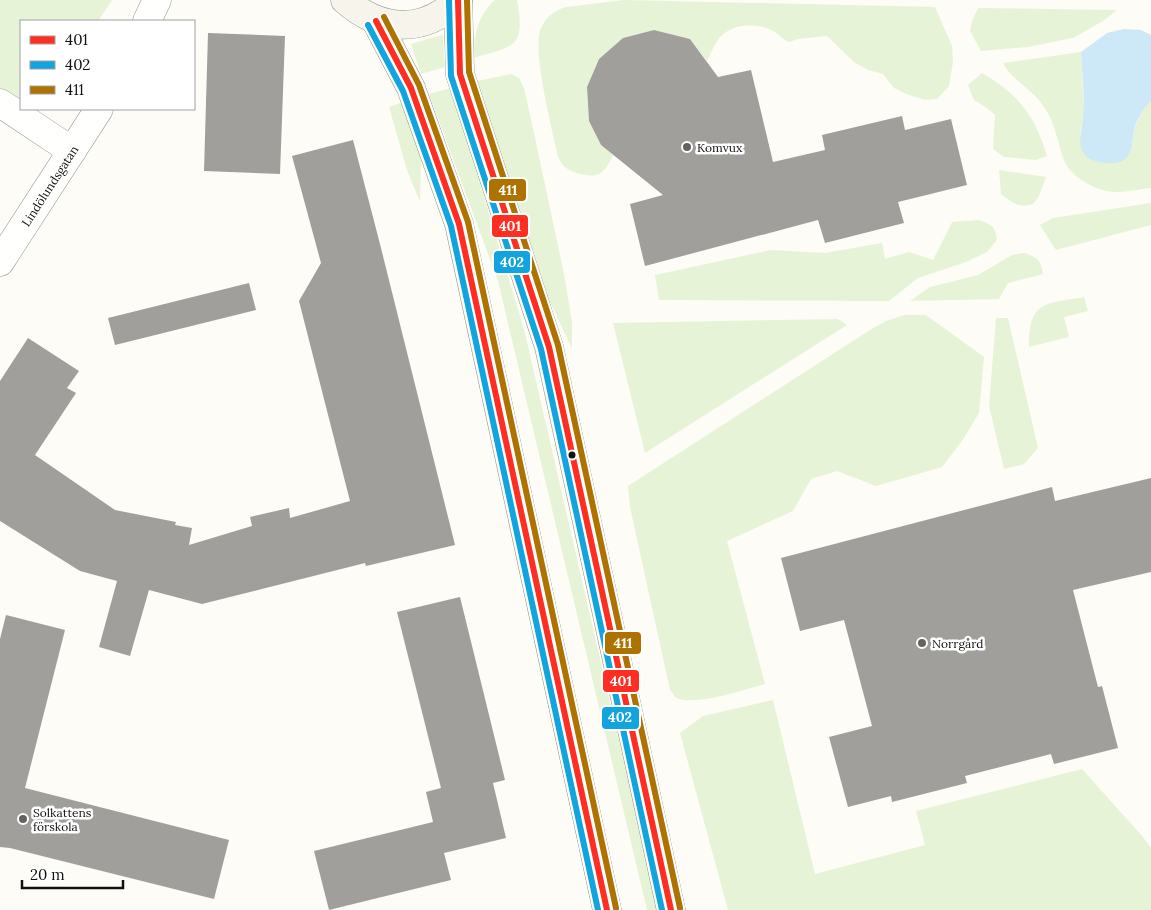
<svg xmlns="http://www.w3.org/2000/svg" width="1151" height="910" font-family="Lora,serif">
  <rect width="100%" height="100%" fill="#fdfcf7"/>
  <g fill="#e7f3d7">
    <path d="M 0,0 L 112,0 L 98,21 L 21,21 L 21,100 L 0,87 Z"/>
    <path d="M 495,0 L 517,0 C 526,48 514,46 474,58 C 474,36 477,16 495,0 Z"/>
    <path d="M 624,0 L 935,7 L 952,46 L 953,62 L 949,86 L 937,99 L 925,100 L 906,94 L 894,88 L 883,74 L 868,70 L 854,62 L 827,36 L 798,39 L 789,42 C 782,39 779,34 773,31 C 756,22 734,23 720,37 C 715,43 711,53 707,61 L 690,39 L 654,30 L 623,38 L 599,59 L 587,87 L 589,121 L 601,145 L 613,155 C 610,162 606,170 599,174 C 590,178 572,173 565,167 C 562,165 560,160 558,157 C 553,133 531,48 541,28 C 546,17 555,10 566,7 Z"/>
    <path d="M 978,8 L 1117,10 L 1103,21 L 1073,38 L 1028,47 L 981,51 L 970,31 L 972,21 Z"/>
    <path d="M 441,35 L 443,36 L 445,67 L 421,74 L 411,44 Z"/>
    <path d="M 1081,52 L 1084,111 L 1080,135 L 1132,144 C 1134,128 1138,113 1151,101 L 1151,188 C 1140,189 1128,192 1117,192 C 1099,193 1070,177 1064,160 C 1057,141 1055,121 1042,104 C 1031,89 1011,79 1003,63 Z"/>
    <path d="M 982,73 C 1018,94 1035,115 1047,156 L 1036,160 L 1004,157 L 993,149 L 995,115 L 987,108 L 974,100 L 968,85 Z"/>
    <path d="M 511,74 L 519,78 L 524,88 L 531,119 L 564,274 L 572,322 L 572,349 L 535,270 L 477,81 Z"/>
    <path d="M 451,88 L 524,329 L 658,910 L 647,910 L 498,281 L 429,94 Z"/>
    <path d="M 403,102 L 421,156 L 420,202 L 407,170 L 389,107 Z"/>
    <path d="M 999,170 L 1046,177 L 1039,196 L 1033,204 C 1019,208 1012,203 1001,194 Z"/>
    <path d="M 1151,203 L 1151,225 L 1056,250 L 1040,225 L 1053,218 Z"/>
    <path d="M 979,220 C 991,224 996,227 997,240 L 987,252 L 966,262 L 918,278 L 889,301 L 659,300 L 655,275 L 771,250 L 825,253 L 882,243 L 885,259 L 909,252 L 933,260 L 952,222 Z"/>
    <path d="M 1024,253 C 1037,257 1041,260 1043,274 L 1008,283 L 999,299 L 910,301 L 930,287 L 978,275 L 1012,255 Z"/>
    <path d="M 1084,297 L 1088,311 L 1064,317 L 1069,337 L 1029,347 C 1029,300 1045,304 1084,297 Z"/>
    <path d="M 904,315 L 926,315 L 984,357 L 979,413 L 962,441 L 942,467 L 876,486 L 837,471 L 811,479 L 793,511 L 727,541 L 765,684 C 747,689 691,708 675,697 C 675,696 671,691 670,690 L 630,507 L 628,486 L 870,330 L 886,321 Z"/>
    <path d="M 996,318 L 1008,318 L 1038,448 L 1024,464 L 1004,469 L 989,406 Z"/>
    <path d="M 838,319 L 847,325 L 645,453 L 613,323 Z"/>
    <path d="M 773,700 L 815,874 L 925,845 L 916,811 L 1082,769 L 1143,837 L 1151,848 L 1151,910 L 728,910 L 680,733 L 703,716 Z"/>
  </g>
  <path fill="#cde8f7" d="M 1124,29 L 1141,30 L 1151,35 L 1151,101 C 1143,109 1136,120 1134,131 C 1132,139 1133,150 1127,157 C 1122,163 1114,164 1106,163 C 1098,162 1087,160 1083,152 C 1078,144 1081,134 1082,125 C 1086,102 1082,76 1081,52 L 1107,33 Z"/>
  <g fill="#a19f9c">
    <path d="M 654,30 L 690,39 L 718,77 L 751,70 L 773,162 L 825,150 L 822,135 L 902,116 L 905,130 L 951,119 L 967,185 L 898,202 L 904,223 L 825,243 L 818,220 L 645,266 L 630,204 L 663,195 L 601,145 L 589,121 L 587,87 L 599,59 L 623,38 Z"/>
    <path d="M 208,33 L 285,36 L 280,174 L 204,171 Z"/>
    <path d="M 353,140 L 381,248 L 455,545 L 366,566 L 365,563 L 202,604 L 149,590 L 130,656 L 99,647 L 117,581 L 80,571 L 0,521 L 0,381 L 28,338 L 79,371 L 67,388 L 76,393 L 35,455 L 115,510 L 176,522 L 175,525 L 192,528 L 189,545 L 252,526 L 250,517 L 289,508 L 290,518 L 350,501 L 299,301 L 321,263 L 292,156 Z"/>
    <path d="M 249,283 L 256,310 L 115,345 L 108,318 Z"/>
    <path d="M 1151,478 L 1151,572 L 1073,590 L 1098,687 L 1102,686 L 1118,748 L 1054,764 L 1051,754 L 965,776 L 967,783 L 892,802 L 891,796 L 848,807 L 829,737 L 872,726 L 844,620 L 800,631 L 781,558 L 1052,487 L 1055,501 Z"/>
    <path d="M 460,597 L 505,780 L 493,783 L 506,838 L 444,853 L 451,880 L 329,910 L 314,851 L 433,822 L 426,792 L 441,788 L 397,612 Z"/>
    <path d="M 6,615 L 65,630 L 25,788 L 229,840 L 214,899 L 10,848 L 0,847 L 0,639 Z"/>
  </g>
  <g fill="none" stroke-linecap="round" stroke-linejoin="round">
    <defs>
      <g id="street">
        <path d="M 147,21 L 157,0"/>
        <path d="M 0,103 L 72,151"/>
        <path id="s1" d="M 0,262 L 99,109"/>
      </g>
      <g id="secondary">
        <path d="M 345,0 C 380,31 423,35 458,0"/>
        <path d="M 458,0 L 460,74 L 549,347 L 671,910"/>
        <path d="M 376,21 L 411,88 L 459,224 L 607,910"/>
      </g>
    </defs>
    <use href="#street" stroke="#979795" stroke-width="29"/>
    <use href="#secondary" stroke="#8e8d8b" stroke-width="29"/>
    <use href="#street" stroke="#fffffe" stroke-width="28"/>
    <use href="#secondary" stroke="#f6f4eb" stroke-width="28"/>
    <defs>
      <g id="bus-1">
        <path d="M 458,0 L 460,74 L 549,347 L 671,910"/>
        <path d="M 376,21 L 411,88 L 459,224 L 607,910"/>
      </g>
      <g id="bus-2">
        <path d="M 449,0 L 451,76 L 541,349 L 662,910"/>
        <path d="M 368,25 L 403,91 L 451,226 L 598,910"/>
      </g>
      <g id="bus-3">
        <path d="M 467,0 L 469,72 L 558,345 L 680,908"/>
        <path d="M 384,17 L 419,85 L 468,222 L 616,908"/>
      </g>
    </defs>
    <use href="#bus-1" stroke="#fff" stroke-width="10"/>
    <use href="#bus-2" stroke="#fff" stroke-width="10"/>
    <use href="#bus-3" stroke="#fff" stroke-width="10"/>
    <use href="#bus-1" stroke="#ff2e22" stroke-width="6"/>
    <use href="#bus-2" stroke="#12a4de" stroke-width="6"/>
    <use href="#bus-3" stroke="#ae7200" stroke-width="6"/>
  </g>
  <g fill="#646362" stroke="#fff" stroke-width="2">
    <circle cx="687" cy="147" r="5"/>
    <circle cx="922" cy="643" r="5"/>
    <circle cx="23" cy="819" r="5"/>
  </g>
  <circle fill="#111" stroke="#fff" stroke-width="2" cx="572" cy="455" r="4.5"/>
  <g text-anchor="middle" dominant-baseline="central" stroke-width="5" stroke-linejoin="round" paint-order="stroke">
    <g font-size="12" fill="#111" stroke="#fff" text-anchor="start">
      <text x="697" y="147">Komvux</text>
      <text x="932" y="643">Norrgård</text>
      <text x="33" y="812">Solkattens<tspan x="33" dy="14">förskola</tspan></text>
    </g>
    <g font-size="12" fill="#111" stroke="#fff">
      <text stroke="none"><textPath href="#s1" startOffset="91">Lindölundsgatan</textPath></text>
    </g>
  </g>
  <g stroke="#fff" stroke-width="2">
    <rect x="488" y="178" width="39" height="24" rx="5" fill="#ae7200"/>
    <rect x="491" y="214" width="38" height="24" rx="5" fill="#ff2e22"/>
    <rect x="493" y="250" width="38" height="24" rx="5" fill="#12a4de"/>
    <rect x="604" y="631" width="38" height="24" rx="5" fill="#ae7200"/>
    <rect x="602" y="669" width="38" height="24" rx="5" fill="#ff2e22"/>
    <rect x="601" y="706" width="39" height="24" rx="5" fill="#12a4de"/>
  </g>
  <g font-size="14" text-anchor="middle" font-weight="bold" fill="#fff">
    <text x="508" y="195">411</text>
    <text x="510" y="231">401</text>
    <text x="512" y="267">402</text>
    <text x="623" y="648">411</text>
    <text x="621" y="686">401</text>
    <text x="620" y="722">402</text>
  </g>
  <rect x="20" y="20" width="175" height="90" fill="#ffffff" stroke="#a0a0a0"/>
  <rect x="30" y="36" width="25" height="8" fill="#ff2e22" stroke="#a0a0a0"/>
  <text x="65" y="45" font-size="15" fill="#111111">401</text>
  <rect x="30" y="61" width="25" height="8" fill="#12a4de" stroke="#a0a0a0"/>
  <text x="65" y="70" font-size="15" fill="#111111">402</text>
  <rect x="30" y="86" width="25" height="8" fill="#ae7200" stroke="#a0a0a0"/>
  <text x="65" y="95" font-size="15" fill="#111111">411</text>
  <path d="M22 880v8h101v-8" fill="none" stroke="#111111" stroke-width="2.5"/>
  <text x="30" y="880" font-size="15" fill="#111111" stroke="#ffffff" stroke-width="4" paint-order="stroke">20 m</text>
</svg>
